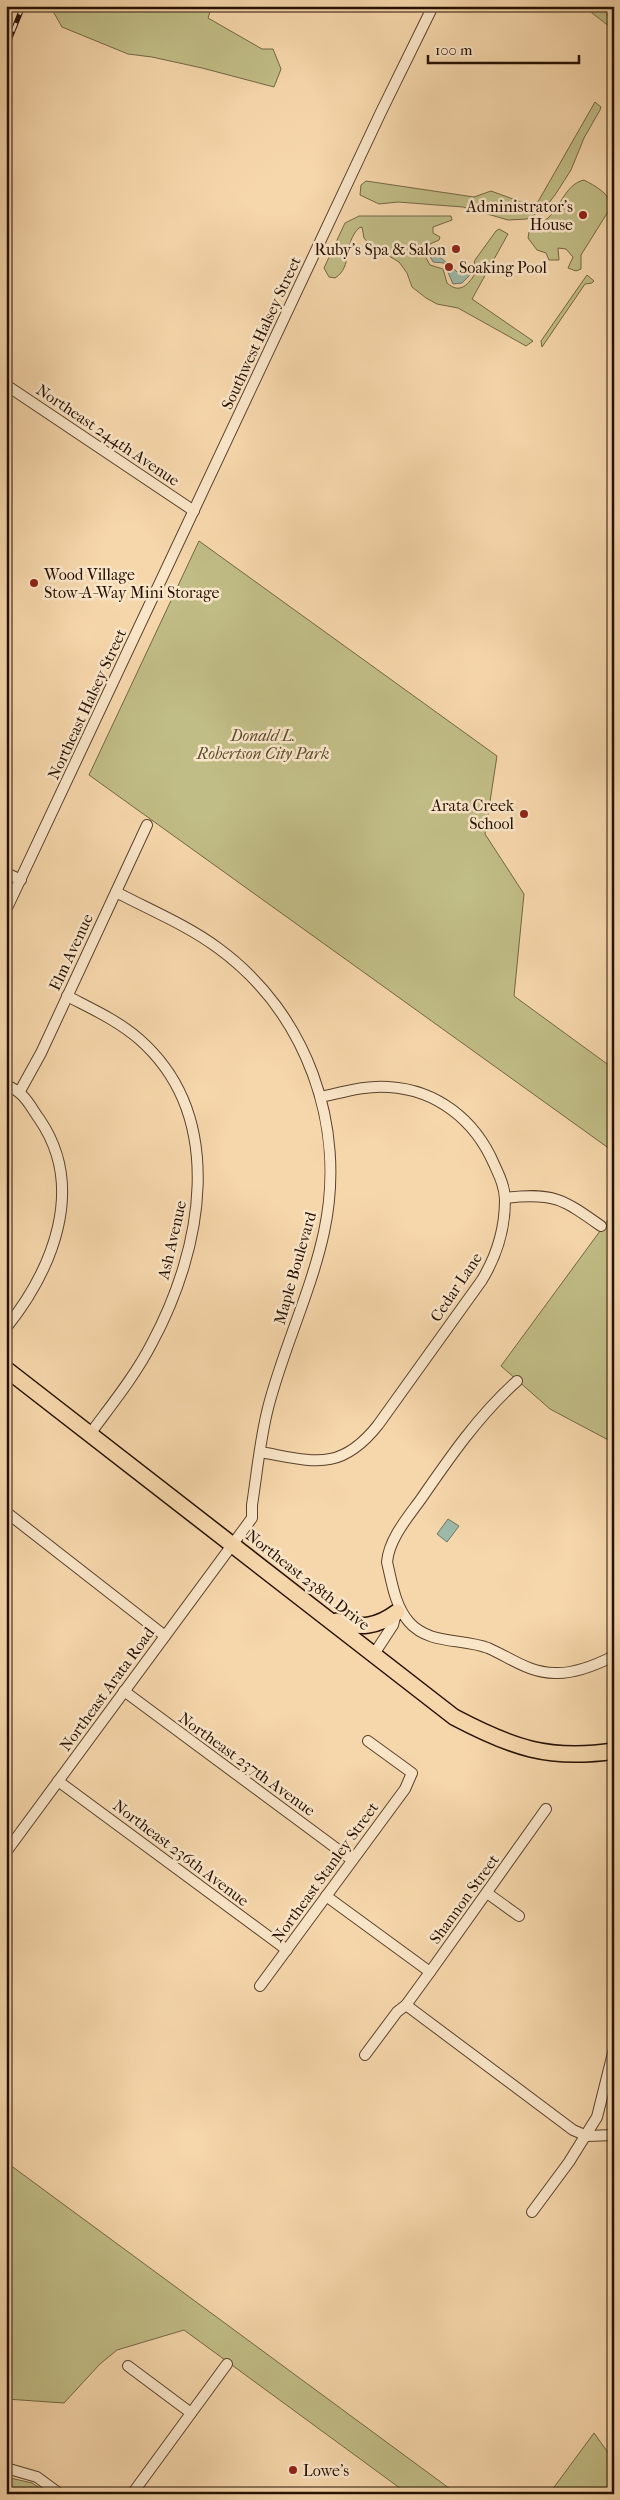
<svg xmlns="http://www.w3.org/2000/svg" width="620" height="2500" font-family="'IM FELL French Canon',serif">
  <rect width="100%" height="100%" fill="#f6d7ab"/>
  <filter id="stains"><feTurbulence type="fractalNoise" baseFrequency=".004" numOctaves="4"/><feColorMatrix values="0 0 0 0 .2 0 0 0 0 .09 0 0 0 0 .02 0 0 0 .5 -.17"/></filter>
  <radialGradient id="worn" r=".72"><stop offset=".6" stop-color="#630" stop-opacity="0"/><stop offset="1" stop-color="#630" stop-opacity=".3"/></radialGradient>
  <g fill="#c1bd86" stroke="#746644">
    <path d="M 50,6 L 212,6 L 208,18 L 262,49 L 273,49 L 281,69 L 274,87 L 202,68 L 152,57 L 128,54 L 62,27 Z"/>
    <path d="M 583,6 L 614,6 L 614,30 Z"/>
    <path d="M 595,102 L 601,107 L 600,110 L 584,138 L 571,170 L 555,195 L 545,208 L 527,219 L 508,220 L 463,207 L 398,202 L 379,204 L 360,195 L 361,185 L 366,181 L 474,197 L 491,191 L 535,207 Z"/>
    <path d="M 584,180 C 595,186 610,193 611,207 L 581,255 L 581,269 L 576,271 L 568,268 L 573,257 L 566,249 L 558,248 L 559,260 L 549,260 L 546,253 L 537,250 L 528,238 L 529,232 C 534,226 542,223 548,218 C 561,206 566,184 584,180 Z"/>
    <path d="M 359,216 L 451,216 L 452,220 L 433,227 L 433,233 L 440,237 L 439,240 L 430,244 L 425,256 L 430,265 L 443,269 L 447,283 C 460,295 469,284 476,272 L 474,264 L 475,260 L 496,231 L 499,229 L 508,234 L 472,299 L 533,341 L 526,346 L 458,308 L 437,304 L 426,298 L 412,287 L 407,273 L 399,262 L 369,244 L 364,238 L 362,227 L 359,228 C 343,243 353,267 335,278 L 329,277 L 324,268 L 345,223 Z"/>
    <path d="M 587,275 L 594,281 L 592,283 L 585,284 L 542,347 L 541,341 Z"/>
    <path d="M 199,541 L 497,756 L 485,834 L 524,894 L 514,996 L 614,1069 L 614,1152 L 89,775 Z"/>
    <path d="M 614,1212 L 614,1443 L 550,1409 L 501,1366 Z"/>
    <path d="M 6,2162 L 457,2494 L 408,2494 L 184,2330 L 117,2350 L 100,2364 L 64,2403 L 6,2399 Z"/>
    <path d="M 594,2433 L 614,2461 L 614,2494 L 549,2494 Z"/>
    <path d="M 6,2477 L 32,2483 L 44,2491 L 42,2494 L 6,2494 Z"/>
  </g>
  <g fill="#9dbaa9" stroke="#6d7666">
    <path d="M 432,248 C 438,258 449,263 457,272 L 462,273 L 470,269 L 472,273 L 462,283 L 453,284 L 444,263 L 433,262 L 429,254 Z"/>
    <path d="M 448,1519 L 459,1526 L 447,1542 L 437,1534 Z"/>
  </g>
  <g fill="none" stroke-linecap="round" stroke-linejoin="round">
    <defs>
      <g id="minor">
        <path d="M 6,385 L 194,511"/>
        <path d="M 6,873 L 21,880"/>
        <path d="M 6,910 L 381,112 L 433,6"/>
        <path d="M 67,996 C 92,1009 117,1020 139,1039 C 228,1117 202,1250 152,1343 C 135,1376 112,1404 90,1434"/>
        <path d="M 6,1085 C 25,1093 28,1103 40,1120 C 86,1188 53,1269 6,1328"/>
        <path d="M 20,1091 L 41,1053 L 147,825"/>
        <path d="M 505,1198 C 553,1192 563,1199 601,1226"/>
        <path d="M 517,1381 C 479,1415 450,1457 421,1499 C 408,1517 389,1539 387,1562 C 392,1583 395,1606 409,1622 C 429,1645 462,1638 488,1648 C 511,1658 529,1673 555,1673 C 575,1674 596,1665 614,1656"/>
        <path d="M 260,1452 C 313,1461 340,1473 378,1425 L 482,1280 C 497,1255 505,1229 505,1200 C 505,1187 499,1175 494,1164 C 475,1120 437,1090 389,1087 C 366,1085 344,1092 321,1097"/>
        <path d="M 6,1512 L 165,1636"/>
        <path d="M 374,1654 L 393,1625 L 397,1610"/>
        <path d="M 124,1691 L 352,1860"/>
        <path d="M 58,1781 L 287,1950"/>
        <path d="M 6,1852 L 252,1518 L 252,1505 C 257,1473 260,1439 268,1408 C 283,1349 311,1292 324,1232 C 347,1126 307,1013 218,948 C 187,925 150,910 116,892"/>
        <path d="M 487,1893 L 519,1916"/>
        <path d="M 326,1896 L 430,1972"/>
        <path d="M 260,1986 L 405,1789 L 412,1773 L 368,1741"/>
        <path d="M 406,2005 L 573,2130 L 587,2136 L 614,2135"/>
        <path d="M 365,2055 L 397,2012 L 406,2005 L 430,1972 L 546,1809"/>
        <path d="M 532,2212 L 569,2162 L 597,2117 L 614,2049"/>
        <path d="M 128,2366 L 191,2413"/>
        <path d="M 6,2468 L 37,2477 L 60,2494"/>
        <path d="M 132,2494 L 227,2364"/>
      </g>
      <g id="highway">
        <path d="M 6,1369 L 454,1717 C 511,1747 548,1761 614,1751"/>
        <path d="M 337,1621 C 360,1629 377,1627 397,1612"/>
      </g>
    </defs>
    <use href="#minor" stroke="#5a422c" stroke-width="12"/>
    <use href="#highway" stroke="#261002" stroke-width="18"/>
    <use href="#minor" stroke="#f9e5c8" stroke-width="10"/>
    <use href="#highway" stroke="#f6d7ab" stroke-width="15"/>
    <defs>
      <path id="rail" d="M 6,48 L 23,6"/>
    </defs>
    <use href="#rail" stroke="#261002" stroke-width="5"/>
    <use href="#rail" stroke="#f9e5c8" stroke-width="3" stroke-dasharray="9" stroke-linecap="butt"/>
  </g>
  <g fill="#8f2418" stroke="#f9e5c8" stroke-width="2">
    <circle cx="583" cy="215" r="5"/>
    <circle cx="456" cy="249" r="5"/>
    <circle cx="449" cy="267" r="5"/>
    <circle cx="34" cy="583" r="5"/>
    <circle cx="524" cy="814" r="5"/>
    <circle cx="293" cy="2470" r="5"/>
  </g>
  <g text-anchor="middle" dominant-baseline="central" stroke-width="5" stroke-linejoin="round" paint-order="stroke">
    <g font-size="16" fill="#261002" stroke="#f9e5c8" text-anchor="end">
      <text x="573" y="206">Administrator's<tspan x="573" dy="18">House</tspan></text>
      <text x="446" y="249">Ruby's Spa &amp; Salon</text>
      <text x="459" y="267" text-anchor="start">Soaking Pool</text>
      <text x="44" y="574" text-anchor="start">Wood Village<tspan x="44" dy="18">Stow-A-Way Mini Storage</tspan></text>
      <text x="514" y="805">Arata Creek<tspan x="514" dy="18">School</tspan></text>
      <text x="303" y="2470" text-anchor="start">Lowe's</text>
    </g>
    <g font-size="16" fill="#261002" stroke="#f9e5c8">
      <text transform="translate(261 333) rotate(-65)">Southwest Halsey Street</text>
      <text transform="translate(108 435) rotate(34)">Northeast 244th Avenue</text>
      <text transform="translate(87 704) rotate(-65)">Northeast Halsey Street</text>
      <text transform="translate(71 952) rotate(-65)">Elm Avenue</text>
      <text transform="translate(172 1240) rotate(-77)">Ash Avenue</text>
      <text transform="translate(295 1268) rotate(-74)">Maple Boulevard</text>
      <text transform="translate(456 1287) rotate(-56)">Cedar Lane</text>
      <text transform="translate(308 1580) rotate(38)">Northeast 238th Drive</text>
      <text transform="translate(107 1689) rotate(-54)">Northeast Arata Road</text>
      <text transform="translate(247 1764) rotate(36)">Northeast 237th Avenue</text>
      <text transform="translate(181 1853) rotate(37)">Northeast 236th Avenue</text>
      <text transform="translate(325 1872) rotate(-54)">Northeast Stanley Street</text>
      <text transform="translate(464 1899) rotate(-54)">Shannon Street</text>
    </g>
    <g font-size="16" font-style="italic" fill="#5c4d30" stroke="#f9e5c8">
      <text x="263" y="735">Donald L.<tspan x="263" dy="18">Robertson City Park</tspan></text>
    </g>
  </g>
  <rect width="620" height="2500" fill="none" stroke="#f6d7ab" stroke-width="25"/>
  <rect x="8" y="8" width="605" height="2485" fill="none" stroke="#261002" stroke-width="2.5"/>
  <rect x="12" y="12" width="595" height="2475" fill="none" stroke="#261002"/>
  <path d="M428 55v8h151v-8" fill="none" stroke="#261002" stroke-width="2.5"/>
  <text x="435" y="55" font-size="15" fill="#261002" stroke="#f9e5c8" stroke-width="4" paint-order="stroke">100 m</text>
  <rect width="100%" height="100%" filter="url(#stains)"/>
  <rect width="100%" height="100%" fill="url(#worn)"/>
</svg>
